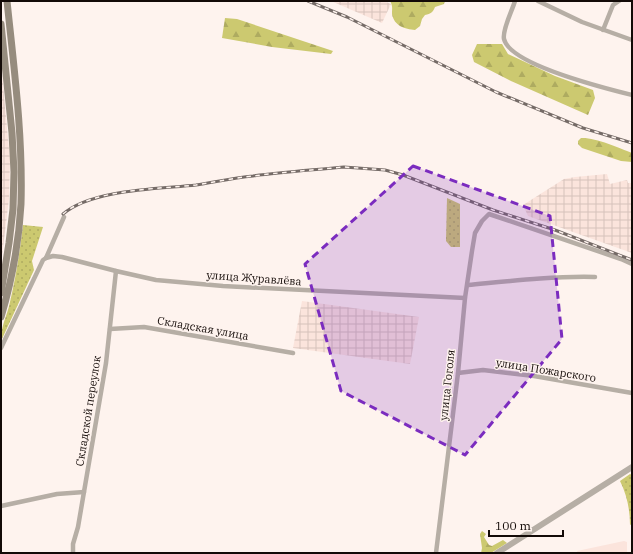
<svg xmlns="http://www.w3.org/2000/svg" width="633" height="554" font-family="'IBM Plex Serif',serif">
  <defs>
    <pattern id="industrial-grid" width="8" height="8" patternUnits="userSpaceOnUse"><rect width="8" height="8" fill="#fbe4dc"/><path d="M0 4h8M4 0v8" fill="none" stroke="#d6c2bb"/></pattern>
    <pattern id="grass-dots" width="8" height="8" patternUnits="userSpaceOnUse"><rect width="8" height="8" fill="#ccc970"/><path d="M2 2h.1M6 6h.1" fill="none" stroke="#aeab60" stroke-width="1.8" stroke-linecap="round"/></pattern>
    <pattern id="forest-firs" width="22" height="20" patternUnits="userSpaceOnUse"><rect width="22" height="20" fill="#ccc970"/><path d="M5 1l3.5 6h-7zM16 11l3.5 6h-7z" fill="#aeab60"/></pattern>
  </defs>
  <rect width="100%" height="100%" fill="#fef3ee"/>
  <path fill="#fbe4dc" d="M 624,541 L 627,542 L 627,553 L 578,553 L 577,551 Z"/>
  <g fill="url(#industrial-grid)">
    <path d="M 331,1 L 384,1 L 391,4 L 382,23 Z"/>
    <path d="M 1,63 L 10,160 L 9,199 L 1,264 Z"/>
    <path d="M 607,174 L 610,184 L 627,180 L 628,183 L 632,183 L 632,253 L 528,216 L 523,205 L 564,179 L 575,177 Z"/>
    <path d="M 302,301 L 419,317 L 410,364 L 293,348 Z"/>
  </g>
  <g fill="url(#grass-dots)">
    <path d="M 447,198 L 460,204 L 460,247 L 451,247 L 446,241 Z"/>
    <path d="M 23,225 L 43,227 L 32,261 L 34,270 L 1,341 C 1,324 7,317 10,302 C 16,276 20,251 23,225 Z"/>
    <path d="M 630,474 L 632,475 L 632,524 L 630,525 C 630,510 627,495 620,481 Z"/>
  </g>
  <g fill="url(#forest-firs)">
    <path d="M 390,1 L 445,1 L 444,4 L 435,7 C 433,12 431,14 425,15 L 422,19 L 420,26 L 415,30 C 405,29 394,26 392,14 C 392,9 393,6 390,1 Z"/>
    <path d="M 225,18 L 237,19 L 333,51 L 331,54 L 272,47 L 222,38 Z"/>
    <path d="M 477,44 L 502,44 L 508,54 L 555,76 L 593,90 L 595,98 L 588,115 L 511,81 L 474,62 L 472,55 Z"/>
    <path d="M 581,138 C 594,137 620,148 632,153 L 632,162 L 621,161 L 582,148 L 578,144 L 578,141 Z"/>
    <path d="M 482,531 L 486,534 L 484,537 L 489,545 L 492,546 L 503,540 L 507,543 L 491,553 L 481,553 L 482,548 L 480,534 Z"/>
  </g>
  <g fill="none" stroke-linecap="round" stroke-linejoin="round">
    <g stroke="#b6aea5" stroke-width="4.5">
      <path d="M 515,1 C 512,11 502,30 504,39 C 510,65 608,89 632,95"/>
      <path d="M 538,1 L 582,22 L 632,40"/>
      <path d="M 603,30 L 613,5 L 619,1"/>
      <path d="M 46,258 L 53,256 L 62,257 L 116,271 L 156,280 L 223,286 L 465,298"/>
      <path d="M 468,285 C 510,281 552,276 595,277"/>
      <path d="M 110,329 L 144,327 L 293,353"/>
      <path d="M 1,348 L 43,260 L 46,258 L 64,217"/>
      <path d="M 458,373 L 483,370 L 534,376 L 632,393"/>
      <path d="M 1,506 L 57,494 L 84,492"/>
      <path d="M 73,553 L 73,544 L 78,527 L 106,363 L 116,271"/>
      <path d="M 436,553 L 458,373 L 465,298 L 472,251 L 475,233 L 482,221 L 489,214 L 621,259 L 632,264"/>
    </g>
    <path stroke="#b6aea5" stroke-width="6" d="M 497,553 L 632,467"/>
    <g stroke="#968c7e" stroke-width="7">
      <path d="M 1,24 L 12,133 L 14,172 L 13,209 L 9,243 L 1,293"/>
      <path d="M 1,317 C 12,280 19,242 21,204 C 23,136 14,68 7,1"/>
    </g>
    <defs>
      <g id="rail">
        <path d="M 308,1 L 347,17 L 496,92 L 583,128 L 632,143"/>
        <path d="M 63,214 C 92,189 159,189 196,185 C 215,182 234,178 253,176 C 283,172 314,170 344,167 L 385,170 L 403,175 L 493,210 L 555,230 L 632,260"/>
      </g>
    </defs>
    <use href="#rail" stroke="#756b67" stroke-width="3"/>
    <use href="#rail" stroke="#fef3ee" stroke-width="1.5" stroke-dasharray="4.5" stroke-linecap="butt"/>
  </g>
  <path fill="#7b2cbf" fill-opacity="0.2" stroke="#7b2cbf" stroke-width="3" stroke-dasharray="8 5" stroke-linejoin="round" d="M 413,166 L 550,216 L 562,339 L 465,455 L 341,391 L 305,264 Z"/>
  <g text-anchor="middle" dominant-baseline="central" stroke-width="3" stroke-linejoin="round" paint-order="stroke">
    <g font-size="11" fill="#130a07" stroke="#fef3ee">
      <text transform="translate(254 278) rotate(4)">улица Журавлёва</text>
      <text transform="translate(203 328) rotate(10)">Складская улица</text>
      <text transform="translate(546 370) rotate(9)">улица Пожарского</text>
      <text transform="translate(447 385) rotate(-84)">улица Гоголя</text>
      <text transform="translate(88 411) rotate(-81)">Складской переулок</text>
    </g>
  </g>
  <rect width="633" height="554" fill="none" stroke="#130a07" stroke-width="4"/>
  <path d="M489 530v6h74v-6" fill="none" stroke="#130a07" stroke-width="2"/>
  <text x="495" y="530" font-size="12" fill="#130a07" stroke="#fef3ee" stroke-width="3" paint-order="stroke">100 m</text>
</svg>
